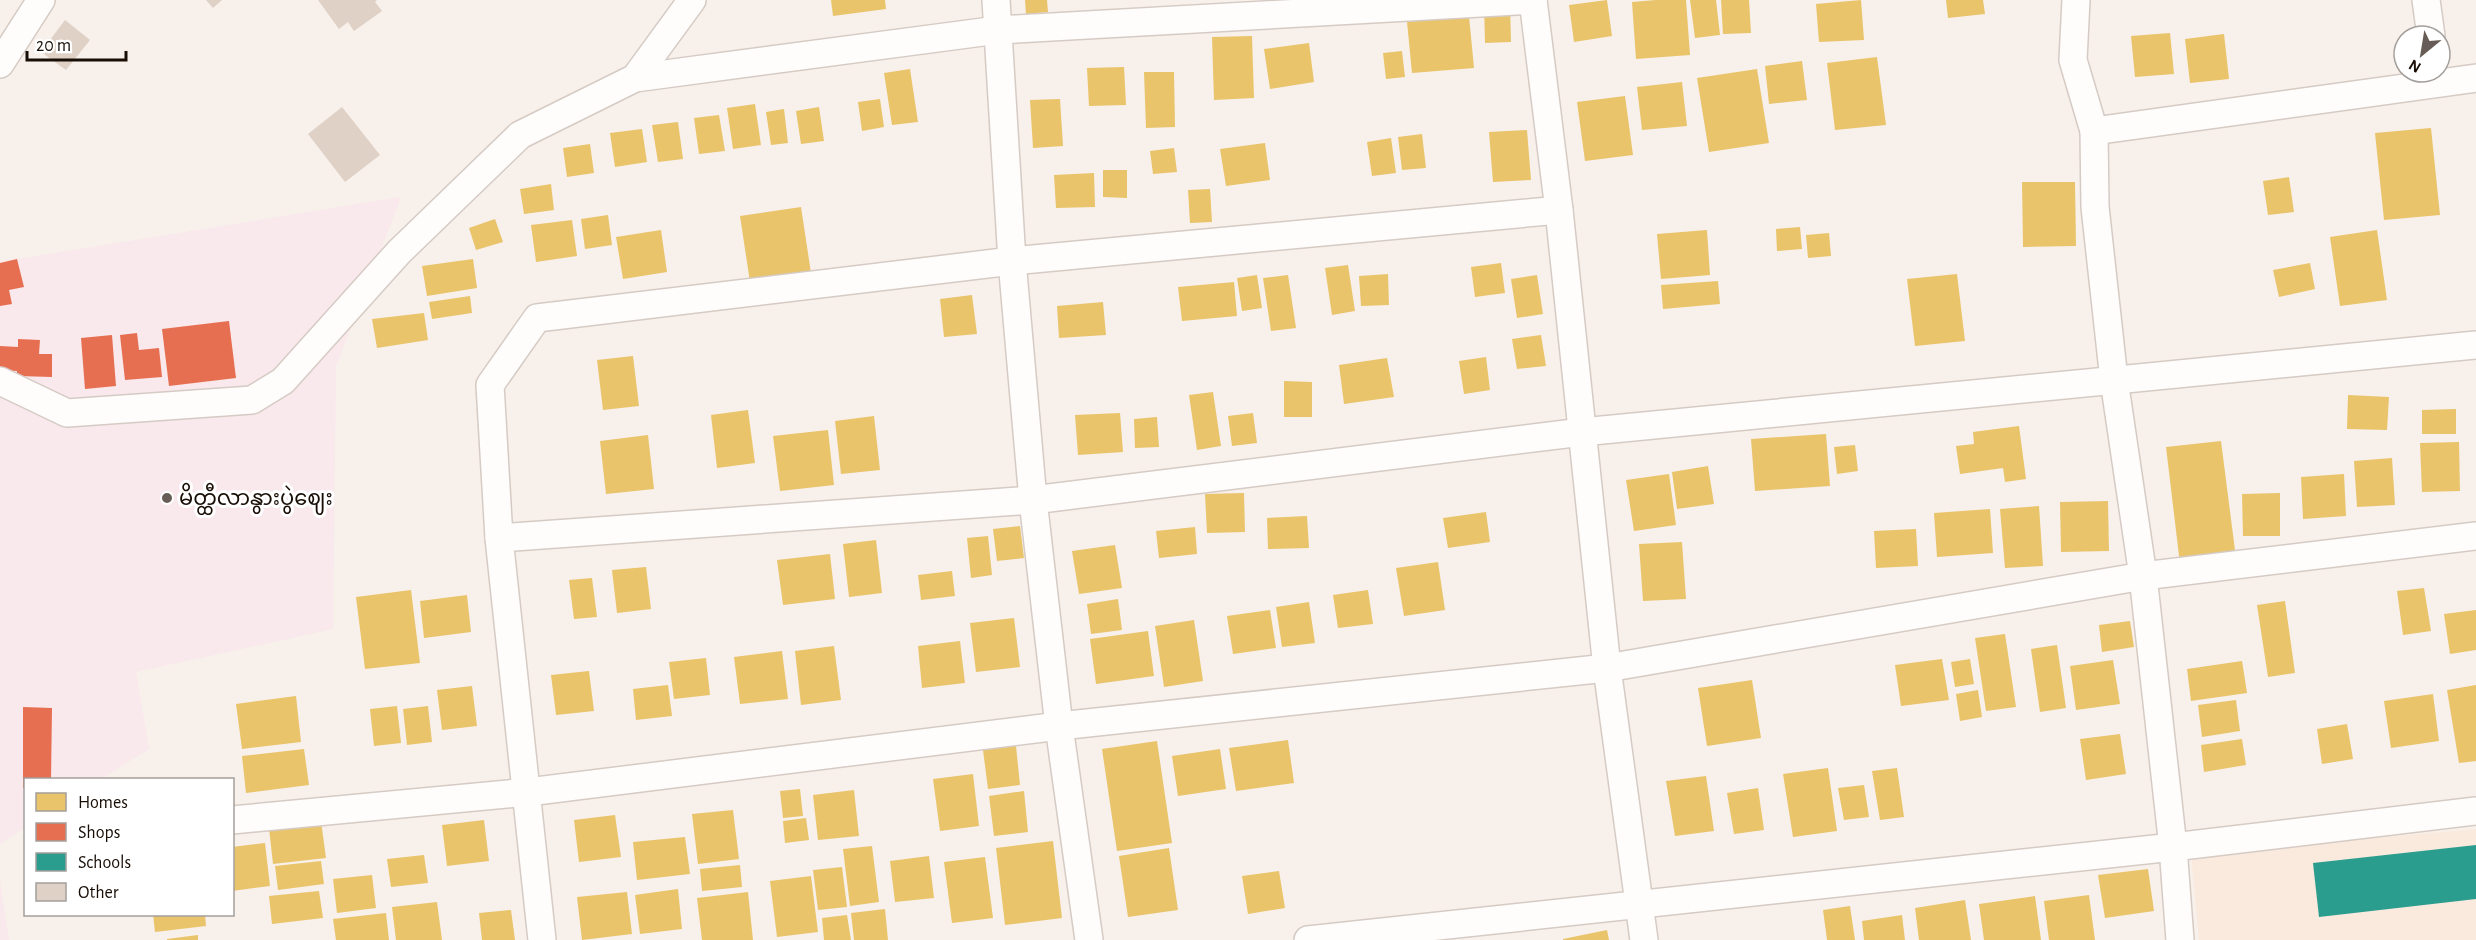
<svg xmlns="http://www.w3.org/2000/svg" width="2476" height="940" font-family="'Alegreya Sans','Noto Sans Myanmar',sans-serif">
  <rect width="100%" height="100%" fill="#f8f0eb"/>
  <g fill="#f9e8ec">
    <path d="M 401,197 L 336,366 L 333,629 L 136,672 L 149,749 L 101,779 L 26,780 L 25,828 L 0,844 L 0,262 Z"/>
    <path d="M 0,880 L 9,940 L 0,940 Z"/>
  </g>
  <path fill="#fae9dd" d="M 2476,829 L 2476,940 L 2199,940 L 2191,854 Z"/>
  <g fill="#e9c46a">
    <path d="M 831,0 L 885,0 L 886,9 L 833,16 Z"/>
    <path d="M 1025,0 L 1047,0 L 1048,12 L 1026,14 Z"/>
    <path d="M 1607,0 L 1612,36 L 1574,42 L 1569,5 Z"/>
    <path d="M 1656,0 L 1686,0 L 1690,55 L 1636,59 L 1632,2 Z"/>
    <path d="M 1690,0 L 1716,0 L 1720,35 L 1695,38 Z"/>
    <path d="M 1721,0 L 1749,0 L 1751,33 L 1723,34 Z"/>
    <path d="M 1861,0 L 1864,40 L 1819,42 L 1816,4 Z"/>
    <path d="M 1946,0 L 1983,0 L 1985,14 L 1948,18 Z"/>
    <path d="M 1510,4 L 1511,42 L 1485,43 L 1484,5 Z"/>
    <path d="M 1469,16 L 1474,68 L 1412,73 L 1407,22 Z"/>
    <path d="M 2170,33 L 2174,74 L 2135,77 L 2131,36 Z"/>
    <path d="M 2224,34 L 2229,79 L 2190,83 L 2185,39 Z"/>
    <path d="M 1252,36 L 1254,98 L 1214,100 L 1212,37 Z"/>
    <path d="M 1309,43 L 1314,82 L 1270,89 L 1264,49 Z"/>
    <path d="M 1402,51 L 1405,77 L 1386,79 L 1383,53 Z"/>
    <path d="M 1877,57 L 1886,125 L 1835,130 L 1827,63 Z"/>
    <path d="M 1802,61 L 1807,100 L 1769,104 L 1765,66 Z"/>
    <path d="M 1124,67 L 1126,105 L 1089,106 L 1087,68 Z"/>
    <path d="M 910,69 L 918,122 L 892,125 L 884,73 Z"/>
    <path d="M 1757,69 L 1769,143 L 1709,152 L 1697,78 Z"/>
    <path d="M 1144,72 L 1174,72 L 1175,127 L 1146,128 Z"/>
    <path d="M 1682,82 L 1687,126 L 1642,130 L 1637,87 Z"/>
    <path d="M 1625,96 L 1633,155 L 1585,161 L 1577,102 Z"/>
    <path d="M 880,99 L 884,127 L 862,131 L 858,102 Z"/>
    <path d="M 1060,99 L 1063,146 L 1033,148 L 1030,100 Z"/>
    <path d="M 755,104 L 761,145 L 733,149 L 727,108 Z"/>
    <path d="M 819,107 L 824,141 L 801,144 L 796,111 Z"/>
    <path d="M 784,109 L 788,143 L 771,145 L 766,112 Z"/>
    <path d="M 719,115 L 725,151 L 699,154 L 694,118 Z"/>
    <path d="M 678,122 L 683,159 L 658,162 L 652,125 Z"/>
    <path d="M 2431,128 L 2440,215 L 2384,220 L 2375,133 Z"/>
    <path d="M 642,129 L 647,162 L 615,167 L 610,133 Z"/>
    <path d="M 1527,130 L 1531,180 L 1493,182 L 1489,132 Z"/>
    <path d="M 1422,134 L 1426,168 L 1402,170 L 1398,137 Z"/>
    <path d="M 1391,138 L 1396,173 L 1372,176 L 1367,142 Z"/>
    <path d="M 1265,143 L 1270,180 L 1226,186 L 1220,149 Z"/>
    <path d="M 590,144 L 594,173 L 567,177 L 563,148 Z"/>
    <path d="M 1174,148 L 1177,172 L 1153,174 L 1150,151 Z"/>
    <path d="M 1103,170 L 1127,170 L 1127,198 L 1103,197 Z"/>
    <path d="M 1094,173 L 1095,207 L 1056,208 L 1054,175 Z"/>
    <path d="M 2289,177 L 2294,212 L 2268,215 L 2263,181 Z"/>
    <path d="M 2022,182 L 2075,182 L 2076,246 L 2023,247 Z"/>
    <path d="M 551,184 L 554,210 L 524,214 L 520,189 Z"/>
    <path d="M 1210,189 L 1212,222 L 1190,223 L 1188,190 Z"/>
    <path d="M 801,207 L 811,273 L 750,282 L 740,216 Z"/>
    <path d="M 608,215 L 612,245 L 585,249 L 581,219 Z"/>
    <path d="M 495,219 L 503,242 L 476,250 L 469,228 Z"/>
    <path d="M 572,220 L 577,256 L 536,262 L 531,225 Z"/>
    <path d="M 1800,227 L 1802,249 L 1777,251 L 1776,229 Z"/>
    <path d="M 661,230 L 667,272 L 623,279 L 616,237 Z"/>
    <path d="M 1707,230 L 1710,275 L 1661,279 L 1657,234 Z"/>
    <path d="M 2377,230 L 2387,300 L 2340,306 L 2330,237 Z"/>
    <path d="M 1829,233 L 1831,256 L 1808,258 L 1806,235 Z"/>
    <path d="M 473,259 L 477,288 L 427,296 L 422,266 Z"/>
    <path d="M 1501,263 L 1505,293 L 1475,297 L 1471,267 Z"/>
    <path d="M 2310,263 L 2315,289 L 2279,297 L 2273,270 Z"/>
    <path d="M 1348,265 L 1355,311 L 1332,315 L 1325,268 Z"/>
    <path d="M 1388,274 L 1389,305 L 1361,306 L 1359,276 Z"/>
    <path d="M 1957,274 L 1965,341 L 1915,346 L 1907,279 Z"/>
    <path d="M 1257,275 L 1262,308 L 1242,311 L 1237,278 Z"/>
    <path d="M 1288,275 L 1296,328 L 1271,331 L 1263,278 Z"/>
    <path d="M 1537,275 L 1543,314 L 1517,318 L 1511,279 Z"/>
    <path d="M 1718,281 L 1720,304 L 1663,309 L 1661,285 Z"/>
    <path d="M 1234,282 L 1237,316 L 1182,321 L 1178,287 Z"/>
    <path d="M 972,295 L 977,334 L 944,337 L 940,299 Z"/>
    <path d="M 470,296 L 472,313 L 432,319 L 429,302 Z"/>
    <path d="M 1103,302 L 1106,335 L 1059,338 L 1057,306 Z"/>
    <path d="M 424,313 L 428,340 L 377,348 L 372,319 Z"/>
    <path d="M 1541,335 L 1546,366 L 1517,369 L 1512,339 Z"/>
    <path d="M 633,356 L 639,406 L 603,410 L 597,360 Z"/>
    <path d="M 1486,357 L 1490,390 L 1464,394 L 1459,361 Z"/>
    <path d="M 1387,358 L 1394,397 L 1344,404 L 1339,365 Z"/>
    <path d="M 1284,381 L 1312,382 L 1312,417 L 1284,417 Z"/>
    <path d="M 1213,392 L 1221,446 L 1197,450 L 1189,395 Z"/>
    <path d="M 2348,395 L 2389,397 L 2387,430 L 2347,429 Z"/>
    <path d="M 2456,409 L 2456,434 L 2422,434 L 2422,410 Z"/>
    <path d="M 748,410 L 755,463 L 717,468 L 711,415 Z"/>
    <path d="M 1120,413 L 1123,452 L 1078,455 L 1075,415 Z"/>
    <path d="M 1253,413 L 1257,443 L 1232,446 L 1228,416 Z"/>
    <path d="M 874,416 L 880,470 L 841,474 L 835,421 Z"/>
    <path d="M 1157,417 L 1159,447 L 1135,448 L 1134,419 Z"/>
    <path d="M 2019,426 L 2026,479 L 2005,482 L 2003,468 L 1960,474 L 1956,446 L 1974,444 L 1973,432 Z"/>
    <path d="M 828,430 L 834,485 L 780,491 L 773,436 Z"/>
    <path d="M 1826,434 L 1830,486 L 1755,491 L 1751,439 Z"/>
    <path d="M 648,435 L 654,489 L 606,494 L 600,441 Z"/>
    <path d="M 2221,441 L 2236,558 L 2180,564 L 2166,447 Z"/>
    <path d="M 2459,442 L 2460,491 L 2422,492 L 2420,443 Z"/>
    <path d="M 1855,445 L 1858,471 L 1837,474 L 1834,447 Z"/>
    <path d="M 2392,458 L 2395,505 L 2357,507 L 2354,461 Z"/>
    <path d="M 1708,466 L 1714,504 L 1677,509 L 1672,472 Z"/>
    <path d="M 1669,474 L 1676,525 L 1634,531 L 1626,480 Z"/>
    <path d="M 2344,474 L 2346,516 L 2303,519 L 2301,477 Z"/>
    <path d="M 1244,493 L 1245,532 L 1207,533 L 1205,494 Z"/>
    <path d="M 2280,493 L 2280,536 L 2243,536 L 2242,494 Z"/>
    <path d="M 2108,501 L 2109,551 L 2061,552 L 2060,502 Z"/>
    <path d="M 2039,506 L 2043,566 L 2005,568 L 2000,509 Z"/>
    <path d="M 1990,509 L 1993,553 L 1937,557 L 1934,513 Z"/>
    <path d="M 1486,512 L 1490,542 L 1448,548 L 1443,518 Z"/>
    <path d="M 1307,516 L 1309,548 L 1268,549 L 1267,518 Z"/>
    <path d="M 1020,526 L 1024,558 L 997,561 L 993,529 Z"/>
    <path d="M 1195,527 L 1197,554 L 1159,558 L 1156,531 Z"/>
    <path d="M 1916,529 L 1918,566 L 1876,568 L 1874,531 Z"/>
    <path d="M 988,536 L 992,575 L 971,578 L 967,538 Z"/>
    <path d="M 876,540 L 882,593 L 849,597 L 843,544 Z"/>
    <path d="M 1682,542 L 1686,599 L 1643,601 L 1639,544 Z"/>
    <path d="M 1115,545 L 1122,588 L 1079,594 L 1072,551 Z"/>
    <path d="M 830,554 L 835,599 L 783,605 L 777,560 Z"/>
    <path d="M 1438,562 L 1445,610 L 1404,616 L 1396,568 Z"/>
    <path d="M 646,567 L 651,609 L 617,613 L 612,570 Z"/>
    <path d="M 952,571 L 955,596 L 921,600 L 918,575 Z"/>
    <path d="M 592,578 L 597,617 L 574,619 L 569,580 Z"/>
    <path d="M 2424,588 L 2431,631 L 2403,635 L 2397,591 Z"/>
    <path d="M 411,590 L 420,663 L 365,669 L 356,597 Z"/>
    <path d="M 1368,590 L 1373,624 L 1338,628 L 1333,595 Z"/>
    <path d="M 467,595 L 471,632 L 424,638 L 420,601 Z"/>
    <path d="M 1118,599 L 1122,630 L 1091,634 L 1087,604 Z"/>
    <path d="M 2285,601 L 2295,673 L 2268,677 L 2257,605 Z"/>
    <path d="M 1309,602 L 1315,643 L 1282,647 L 1276,607 Z"/>
    <path d="M 1270,610 L 1276,648 L 1233,654 L 1227,616 Z"/>
    <path d="M 2476,610 L 2476,650 L 2450,654 L 2444,614 Z"/>
    <path d="M 1014,618 L 1020,667 L 976,672 L 970,623 Z"/>
    <path d="M 1194,620 L 1203,681 L 1164,687 L 1155,626 Z"/>
    <path d="M 2130,621 L 2134,647 L 2102,652 L 2099,625 Z"/>
    <path d="M 1148,631 L 1154,676 L 1096,684 L 1090,639 Z"/>
    <path d="M 2005,634 L 2016,707 L 1986,711 L 1975,638 Z"/>
    <path d="M 960,641 L 965,683 L 922,688 L 918,646 Z"/>
    <path d="M 2057,645 L 2066,708 L 2040,712 L 2031,649 Z"/>
    <path d="M 834,646 L 841,700 L 801,705 L 795,651 Z"/>
    <path d="M 782,651 L 788,699 L 740,704 L 734,657 Z"/>
    <path d="M 706,658 L 710,695 L 674,699 L 669,662 Z"/>
    <path d="M 1942,659 L 1949,700 L 1901,706 L 1895,665 Z"/>
    <path d="M 1970,659 L 1974,684 L 1955,687 L 1951,662 Z"/>
    <path d="M 2113,660 L 2120,704 L 2076,710 L 2070,666 Z"/>
    <path d="M 2242,661 L 2247,693 L 2191,701 L 2187,669 Z"/>
    <path d="M 589,671 L 594,711 L 556,715 L 551,675 Z"/>
    <path d="M 1752,680 L 1761,738 L 1707,746 L 1698,688 Z"/>
    <path d="M 668,685 L 672,716 L 636,720 L 633,689 Z"/>
    <path d="M 2476,685 L 2476,761 L 2459,763 L 2447,690 Z"/>
    <path d="M 472,686 L 477,726 L 442,730 L 437,690 Z"/>
    <path d="M 1978,690 L 1982,717 L 1960,721 L 1956,694 Z"/>
    <path d="M 2433,694 L 2439,741 L 2391,748 L 2384,701 Z"/>
    <path d="M 296,696 L 301,742 L 242,749 L 236,704 Z"/>
    <path d="M 2236,700 L 2240,731 L 2202,737 L 2198,705 Z"/>
    <path d="M 397,706 L 401,743 L 374,746 L 370,709 Z"/>
    <path d="M 428,706 L 432,742 L 407,745 L 403,709 Z"/>
    <path d="M 2347,724 L 2353,759 L 2322,764 L 2317,729 Z"/>
    <path d="M 2120,734 L 2126,774 L 2086,780 L 2080,739 Z"/>
    <path d="M 2242,739 L 2246,765 L 2204,772 L 2201,745 Z"/>
    <path d="M 1288,740 L 1294,783 L 1236,791 L 1229,748 Z"/>
    <path d="M 1157,741 L 1172,843 L 1117,851 L 1102,749 Z"/>
    <path d="M 1016,746 L 1020,785 L 988,789 L 983,750 Z"/>
    <path d="M 304,749 L 309,785 L 246,793 L 242,756 Z"/>
    <path d="M 1220,749 L 1226,789 L 1178,796 L 1172,756 Z"/>
    <path d="M 1828,768 L 1837,831 L 1793,837 L 1783,774 Z"/>
    <path d="M 1897,768 L 1904,817 L 1880,820 L 1872,771 Z"/>
    <path d="M 973,774 L 979,826 L 940,831 L 933,779 Z"/>
    <path d="M 1706,776 L 1714,831 L 1675,836 L 1666,781 Z"/>
    <path d="M 1864,785 L 1869,817 L 1844,820 L 1838,788 Z"/>
    <path d="M 1758,788 L 1764,830 L 1734,834 L 1727,793 Z"/>
    <path d="M 800,789 L 803,816 L 783,818 L 780,791 Z"/>
    <path d="M 854,790 L 859,836 L 818,840 L 813,795 Z"/>
    <path d="M 1024,791 L 1028,832 L 994,836 L 989,796 Z"/>
    <path d="M 733,810 L 739,859 L 698,864 L 692,814 Z"/>
    <path d="M 615,815 L 621,857 L 579,862 L 574,820 Z"/>
    <path d="M 806,818 L 809,840 L 785,843 L 783,821 Z"/>
    <path d="M 484,820 L 489,861 L 447,866 L 442,825 Z"/>
    <path d="M 321,821 L 326,858 L 273,864 L 269,828 Z"/>
    <path d="M 685,837 L 690,874 L 637,880 L 633,842 Z"/>
    <path d="M 1053,841 L 1062,918 L 1005,925 L 996,848 Z"/>
    <path d="M 265,843 L 270,886 L 232,891 L 232,847 Z"/>
    <path d="M 872,846 L 879,902 L 850,906 L 843,849 Z"/>
    <path d="M 1169,848 L 1178,910 L 1128,917 L 1119,856 Z"/>
    <path d="M 424,855 L 428,883 L 391,887 L 387,859 Z"/>
    <path d="M 929,856 L 934,898 L 895,902 L 890,861 Z"/>
    <path d="M 985,857 L 993,918 L 952,923 L 944,862 Z"/>
    <path d="M 321,861 L 324,884 L 278,890 L 275,866 Z"/>
    <path d="M 740,865 L 742,887 L 702,891 L 700,869 Z"/>
    <path d="M 842,867 L 847,907 L 818,910 L 813,870 Z"/>
    <path d="M 2148,869 L 2154,911 L 2105,918 L 2098,875 Z"/>
    <path d="M 1279,871 L 1285,908 L 1248,914 L 1242,876 Z"/>
    <path d="M 372,875 L 376,908 L 337,913 L 333,879 Z"/>
    <path d="M 811,876 L 818,932 L 777,937 L 770,881 Z"/>
    <path d="M 678,889 L 682,929 L 640,934 L 635,895 Z"/>
    <path d="M 319,891 L 323,918 L 272,924 L 269,896 Z"/>
    <path d="M 627,892 L 632,934 L 582,940 L 577,897 Z"/>
    <path d="M 748,892 L 753,940 L 702,940 L 697,898 Z"/>
    <path d="M 2089,895 L 2095,940 L 2049,940 L 2044,901 Z"/>
    <path d="M 2035,896 L 2041,940 L 1984,940 L 1979,904 Z"/>
    <path d="M 1965,900 L 1971,940 L 1919,940 L 1915,908 Z"/>
    <path d="M 437,902 L 442,940 L 396,940 L 392,907 Z"/>
    <path d="M 1850,906 L 1855,940 L 1827,940 L 1823,910 Z"/>
    <path d="M 885,909 L 888,940 L 854,940 L 851,913 Z"/>
    <path d="M 511,910 L 515,940 L 482,940 L 479,913 Z"/>
    <path d="M 386,913 L 389,940 L 336,940 L 333,919 Z"/>
    <path d="M 153,914 L 205,914 L 206,926 L 155,932 Z"/>
    <path d="M 847,915 L 851,940 L 824,940 L 822,918 Z"/>
    <path d="M 1902,915 L 1905,940 L 1864,940 L 1862,921 Z"/>
    <path d="M 1607,930 L 1609,940 L 1563,940 L 1563,939 Z"/>
    <path d="M 198,935 L 198,940 L 167,940 L 167,939 Z"/>
  </g>
  <g fill="#e76f51">
    <path d="M 17,259 L 24,287 L 9,290 L 12,304 L 0,306 L 0,263 Z"/>
    <path d="M 229,321 L 236,378 L 169,386 L 162,329 Z"/>
    <path d="M 137,333 L 139,350 L 159,348 L 162,377 L 125,380 L 120,335 Z"/>
    <path d="M 112,335 L 116,386 L 85,389 L 81,338 Z"/>
    <path d="M 18,339 L 40,340 L 39,354 L 52,354 L 52,377 L 17,376 L 17,371 L 0,370 L 0,346 L 18,347 Z"/>
    <path d="M 23,707 L 52,708 L 51,780 L 26,780 L 26,788 L 23,788 Z"/>
  </g>
  <path fill="#2a9d8f" d="M 2476,845 L 2476,899 L 2319,917 L 2313,863 Z"/>
  <g fill="#dfd1c6">
    <path d="M 206,0 L 222,0 L 213,8 Z"/>
    <path d="M 318,0 L 377,0 L 375,2 L 382,11 L 354,31 L 348,22 L 339,29 Z"/>
    <path d="M 65,20 L 90,40 L 66,70 L 41,52 Z"/>
    <path d="M 342,107 L 380,155 L 345,182 L 308,134 Z"/>
  </g>
  <g fill="none" stroke-linecap="round" stroke-linejoin="round">
    <defs>
      <g id="minor">
        <path d="M 996,0 L 1012,261 L 1033,500 L 1059,726 L 1089,940"/>
        <path d="M 1533,0 L 1559,210 L 1607,668 L 1644,940"/>
        <path d="M 2076,0 L 2073,60 L 2094,131 L 2095,207 L 2114,380 L 2143,576 L 2173,847 L 2180,940"/>
        <path d="M 2426,0 L 2431,36"/>
        <path d="M 0,64 L 41,0"/>
        <path d="M 635,78 L 692,0"/>
        <path d="M 2094,131 L 2476,78"/>
        <path d="M 1559,210 L 1012,261 L 537,318 L 490,385 L 499,538 L 1033,500 L 1582,432 L 2476,345"/>
        <path d="M 0,381 L 67,413 L 252,400 L 283,381 L 399,252 L 520,135 L 635,78 L 998,30 L 1533,0"/>
        <path d="M 499,538 L 542,940"/>
        <path d="M 232,820 L 528,792 L 1059,726 L 1607,668 L 2143,576 L 2476,536"/>
        <path d="M 1308,940 L 2173,847 L 2476,811"/>
      </g>
    </defs>
    <use href="#minor" stroke="#d5cbc4" stroke-width="30"/>
    <use href="#minor" stroke="#fefdfc" stroke-width="27"/>
  </g>
  <circle fill="#675d56" stroke="#fff" stroke-width="2" cx="167" cy="498" r="6"/>
  <g text-anchor="middle" dominant-baseline="central" stroke-width="6" stroke-linejoin="round" paint-order="stroke">
    <g font-size="21" fill="#190e06" stroke="#fff" text-anchor="start">
      <text x="179" y="498">မိတ္ထီလာနွားပွဲဈေး</text>
    </g>
  </g>
  <rect x="24" y="778" width="210" height="138" fill="#ffffff" stroke="#a39f9b" stroke-width="1.5"/>
  <rect x="36" y="793" width="30" height="18" fill="#e9c46a" stroke="#a39f9b" stroke-width="1.5"/>
  <text x="78" y="808" font-size="18" fill="#190e06">Homes</text>
  <rect x="36" y="823" width="30" height="18" fill="#e76f51" stroke="#a39f9b" stroke-width="1.5"/>
  <text x="78" y="838" font-size="18" fill="#190e06">Shops</text>
  <rect x="36" y="853" width="30" height="18" fill="#2a9d8f" stroke="#a39f9b" stroke-width="1.5"/>
  <text x="78" y="868" font-size="18" fill="#190e06">Schools</text>
  <rect x="36" y="883" width="30" height="18" fill="#dfd1c6" stroke="#a39f9b" stroke-width="1.5"/>
  <text x="78" y="898" font-size="18" fill="#190e06">Other</text>
  <g transform="translate(2422 54) rotate(210)"><circle r="28" fill="#ffffff" stroke="#a39f9b" stroke-width="1.5"/>
  <path d="M0-4.5L10 22L0 15L-10 22Z" fill="#675d56"/>
  <text y="-9" font-size="16" font-weight="bold" text-anchor="middle" fill="#190e06">N</text>
  </g>
  <path d="M27 51v9h99v-9" fill="none" stroke="#190e06" stroke-width="3"/>
  <text x="36" y="51" font-size="18" fill="#190e06" stroke="#ffffff" stroke-width="4.5" paint-order="stroke">20 m</text>
</svg>
